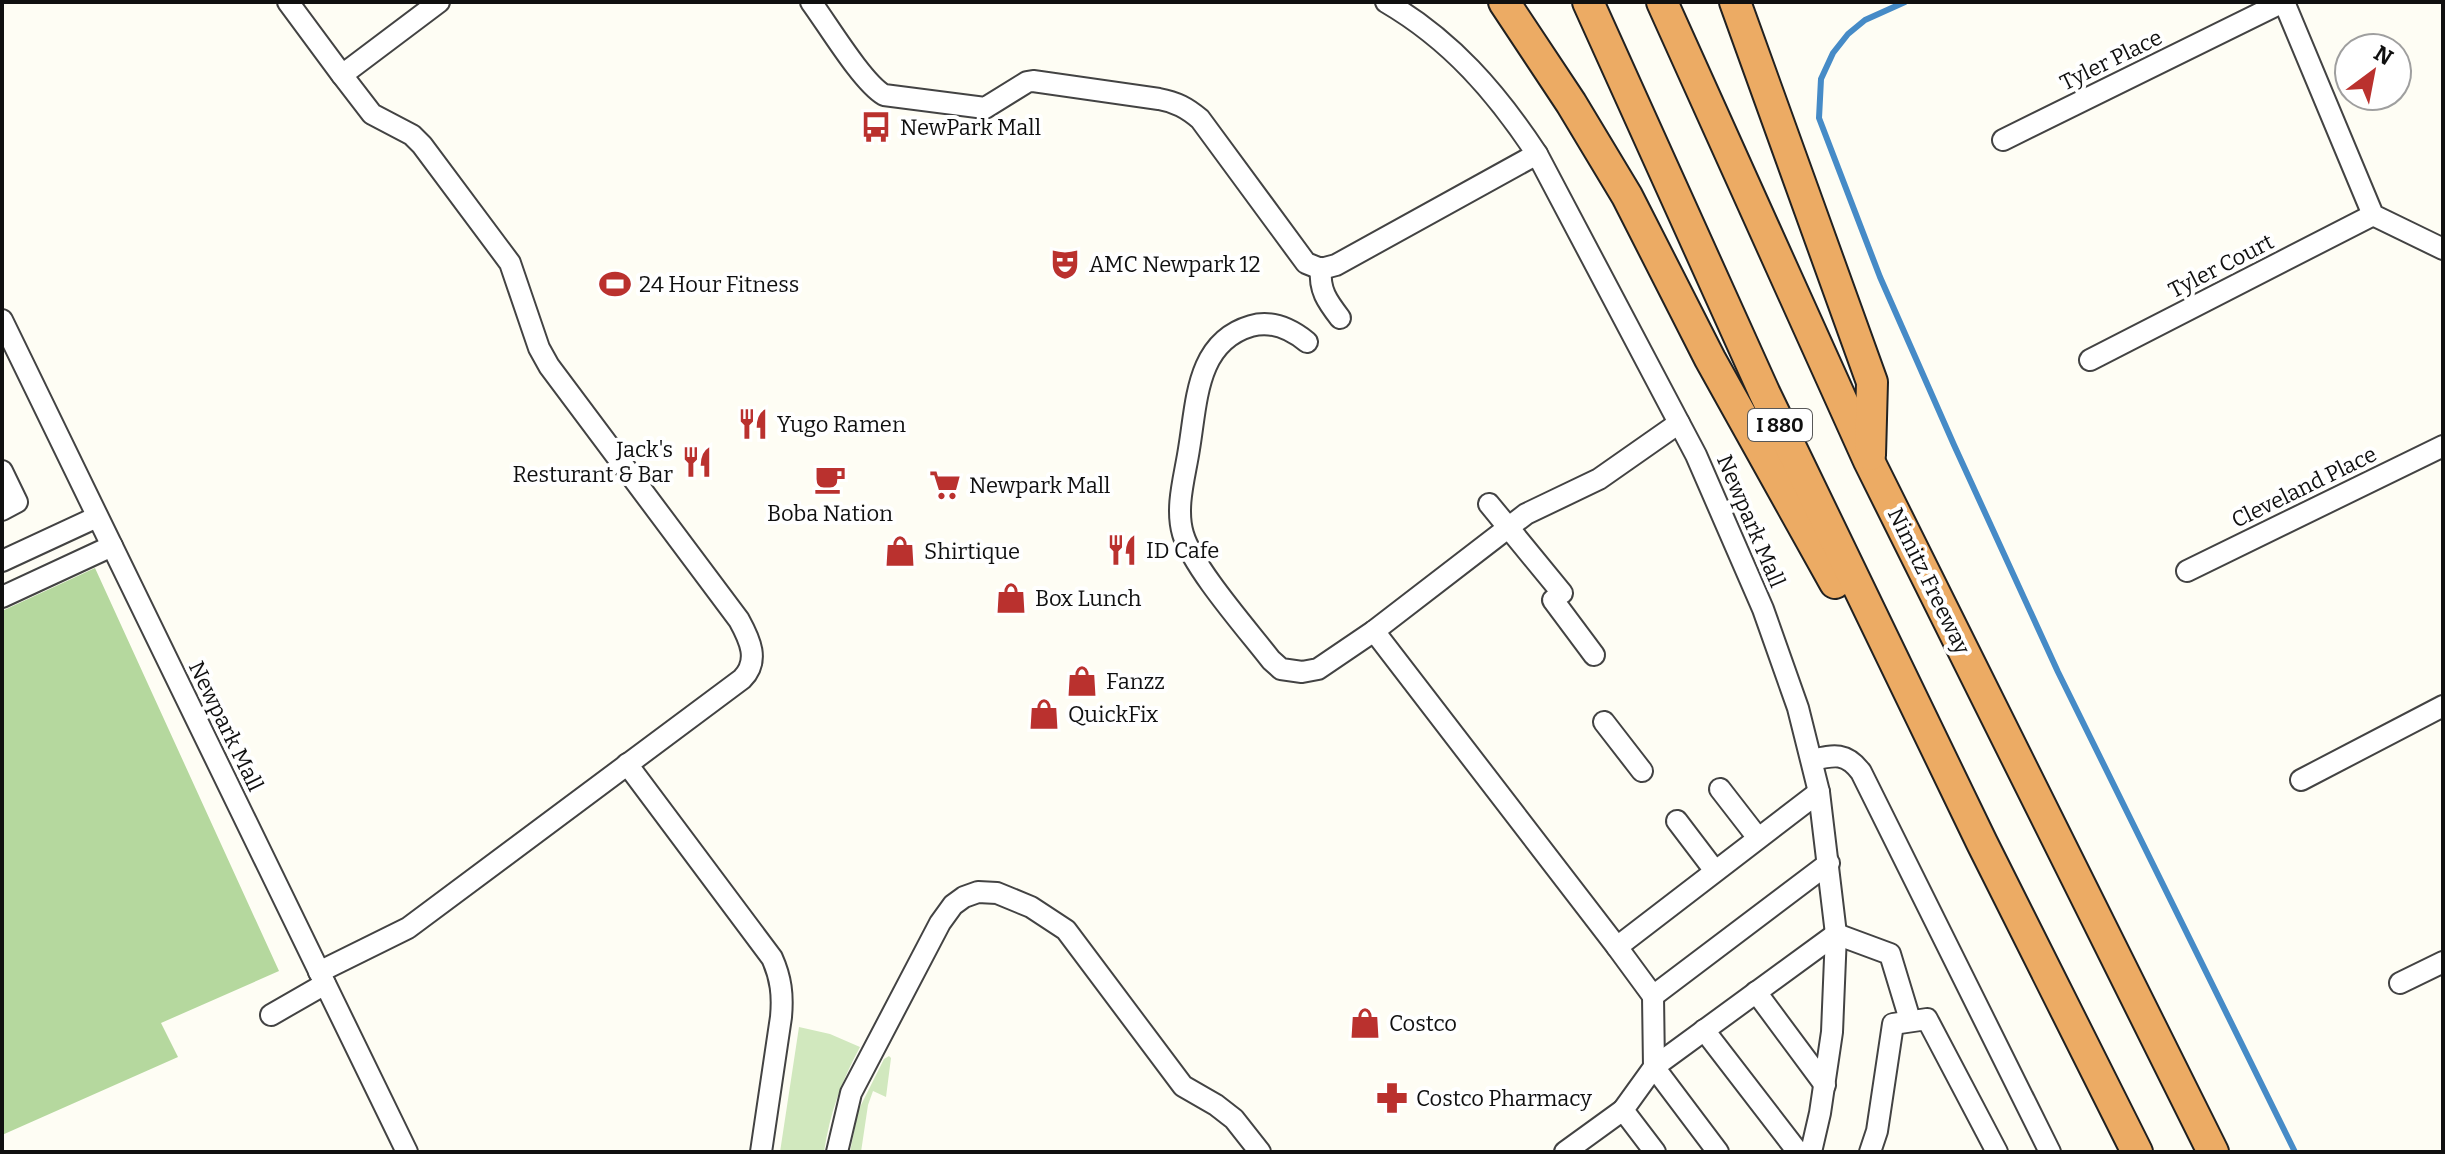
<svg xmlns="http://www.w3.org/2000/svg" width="2445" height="1154" font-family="Bitter,serif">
  <rect width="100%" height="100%" fill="#fefdf4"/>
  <g fill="#d1e8be">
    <path d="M 799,1027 L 830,1034 L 860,1047 C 841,1082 830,1113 824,1152 L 780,1152 Z"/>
    <path d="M 889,1056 L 891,1058 L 886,1097 L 873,1091 L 868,1105 L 861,1152 L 850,1152 L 858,1111 L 884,1059 Z"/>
  </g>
  <path fill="#b5d89e" d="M 95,568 L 279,971 L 161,1023 L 178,1057 L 2,1135 L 2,611 Z"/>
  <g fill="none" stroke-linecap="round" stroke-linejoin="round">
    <path stroke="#468bc7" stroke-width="6" d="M 1905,2 L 1865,20 L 1848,34 L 1833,53 L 1821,79 L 1819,118 L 1880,277 L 1954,445 L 2058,672 L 2295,1152"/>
    <defs>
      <g id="minor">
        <path d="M 288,2 L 342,75 L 439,2"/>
        <path d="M 811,2 C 828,25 862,82 884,95 L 985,108 L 1027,82 L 1033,81 L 1159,99 C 1176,102 1187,108 1200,119 L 1306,263 L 1321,269 L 1336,265 L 1537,154"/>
        <path d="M 1386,2 C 1451,40 1496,92 1537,154 L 1696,455 L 1763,609 L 1798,708 L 1819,792 L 1836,934 L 1832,1032 L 1820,1113 L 1811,1152"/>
        <path d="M 2284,2 L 2373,215 L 2443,249"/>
        <path d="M 2003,140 L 2283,2"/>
        <path d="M 1321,269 C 1319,290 1327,301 1340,318"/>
        <path d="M 2,320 L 407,1152"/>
        <path d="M 1307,342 C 1291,329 1272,320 1251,326 C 1196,342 1197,402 1189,449 C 1185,476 1175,507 1183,534 C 1193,568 1247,629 1271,660 L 1281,669 L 1302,672 L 1318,669 L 1374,631 L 1526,514 L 1599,479 L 1679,423"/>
        <path d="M 2090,360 L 2373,215"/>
        <path d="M 2,471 L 17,502 L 2,510"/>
        <path d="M 1489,504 L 1562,593"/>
        <path d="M 2,561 L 97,517"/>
        <path d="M 2187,571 L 2443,446"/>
        <path d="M 2,597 L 112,546"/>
        <path d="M 1553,600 L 1594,655"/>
        <path d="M 1374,631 L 1617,947 L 1819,792"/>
        <path d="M 1604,722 L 1642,771"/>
        <path d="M 1812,760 C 1834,755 1846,752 1861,772 L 2050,1152"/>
        <path d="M 627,764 L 772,958 C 781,978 783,995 781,1017 L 761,1152"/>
        <path d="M 2301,780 L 2443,706"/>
        <path d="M 1720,789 L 1758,838"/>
        <path d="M 1677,821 L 1715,871"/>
        <path d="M 1617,947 L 1653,996 L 1654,1067 L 1623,1110"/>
        <path d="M 319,972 L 408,928 L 742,679 C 760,661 750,640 739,620 L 549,366 L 539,348 L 510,263 L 422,145 L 412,135 L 372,114 L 342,75"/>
        <path d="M 2400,983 L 2443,962"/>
        <path d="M 1756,992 L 1825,1085"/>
        <path d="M 1653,996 L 1829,863"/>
        <path d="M 271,1015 L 325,984"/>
        <path d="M 1704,1030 L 1798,1152"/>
        <path d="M 837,1152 L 851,1093 L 940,923 L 953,905 L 964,897 L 978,892 L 997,893 L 1031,907 L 1066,930 L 1183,1086 L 1216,1105 L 1234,1119 L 1260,1152"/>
        <path d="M 1565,1152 L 1623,1110 L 1655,1152"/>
        <path d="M 1718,1152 L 1654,1067 L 1836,934 L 1890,954 L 1910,1020"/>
        <path d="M 1870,1152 L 1877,1131 L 1893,1024 L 1927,1019 L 1997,1152"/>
      </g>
      <g id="highway">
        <path d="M 1504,2 L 1571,103 L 1627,196 L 1710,359 L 1835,583"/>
        <path d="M 1588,2 L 1765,394 L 1982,843 L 2137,1152"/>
        <path d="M 1662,2 L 1869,461 L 2213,1152"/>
        <path d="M 1735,2 L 1872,382 L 1870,455"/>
      </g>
    </defs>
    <use href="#minor" stroke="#434343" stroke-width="24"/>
    <use href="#highway" stroke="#212121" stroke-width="34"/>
    <use href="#minor" stroke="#fff" stroke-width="20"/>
    <use href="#highway" stroke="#ecab64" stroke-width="30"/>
  </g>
  <defs>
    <symbol id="bus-bare" viewBox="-9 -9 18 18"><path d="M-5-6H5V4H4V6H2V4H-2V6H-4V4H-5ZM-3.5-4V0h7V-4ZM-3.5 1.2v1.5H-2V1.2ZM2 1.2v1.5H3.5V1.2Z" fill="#ba312e" stroke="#fff" stroke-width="2.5" paint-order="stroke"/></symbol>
    <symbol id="theatre-bare" viewBox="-9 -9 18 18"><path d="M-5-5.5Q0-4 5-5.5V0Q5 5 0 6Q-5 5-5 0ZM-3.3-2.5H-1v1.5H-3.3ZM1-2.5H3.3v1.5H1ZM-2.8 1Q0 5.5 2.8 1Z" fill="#ba312e" stroke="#fff" stroke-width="2.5" paint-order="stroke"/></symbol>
    <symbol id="stadium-bare" viewBox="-9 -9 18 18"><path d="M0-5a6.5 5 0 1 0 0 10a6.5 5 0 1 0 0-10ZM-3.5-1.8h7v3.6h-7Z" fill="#ba312e" stroke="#fff" stroke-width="2.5" paint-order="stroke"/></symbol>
    <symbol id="restaurant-bare" viewBox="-9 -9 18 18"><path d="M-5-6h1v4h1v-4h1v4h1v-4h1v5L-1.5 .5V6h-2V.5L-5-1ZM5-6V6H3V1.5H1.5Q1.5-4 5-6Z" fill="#ba312e" stroke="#fff" stroke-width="2.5" paint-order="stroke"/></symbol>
    <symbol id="cafe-bare" viewBox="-9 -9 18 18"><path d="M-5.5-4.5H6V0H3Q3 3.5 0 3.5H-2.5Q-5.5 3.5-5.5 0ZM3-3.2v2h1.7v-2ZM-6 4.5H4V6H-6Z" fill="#ba312e" stroke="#fff" stroke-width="2.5" paint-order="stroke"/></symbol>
    <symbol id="supermarket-bare" viewBox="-9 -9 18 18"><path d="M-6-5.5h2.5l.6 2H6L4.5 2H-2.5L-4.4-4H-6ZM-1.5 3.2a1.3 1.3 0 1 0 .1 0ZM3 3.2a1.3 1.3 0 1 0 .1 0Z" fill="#ba312e" stroke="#fff" stroke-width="2.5" paint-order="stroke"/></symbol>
    <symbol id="shop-bare" viewBox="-9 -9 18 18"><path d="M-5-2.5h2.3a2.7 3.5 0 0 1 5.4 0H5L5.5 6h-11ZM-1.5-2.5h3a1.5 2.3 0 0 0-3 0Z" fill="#ba312e" stroke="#fff" stroke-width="2.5" paint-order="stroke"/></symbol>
    <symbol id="pharmacy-bare" viewBox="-9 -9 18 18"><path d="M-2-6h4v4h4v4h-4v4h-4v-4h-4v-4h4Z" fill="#ba312e" stroke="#fff" stroke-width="2.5" paint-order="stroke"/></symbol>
  </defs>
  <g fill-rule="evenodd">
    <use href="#bus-bare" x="854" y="105" width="44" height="44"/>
    <use href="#theatre-bare" x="1043" y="242" width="44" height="44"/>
    <use href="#stadium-bare" x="593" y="262" width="44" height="44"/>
    <use href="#restaurant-bare" x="731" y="402" width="44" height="44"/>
    <use href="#restaurant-bare" x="675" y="440" width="44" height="44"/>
    <use href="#cafe-bare" x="808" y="457" width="44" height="44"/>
    <use href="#supermarket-bare" x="923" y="463" width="44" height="44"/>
    <use href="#restaurant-bare" x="1100" y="528" width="44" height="44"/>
    <use href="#shop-bare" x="878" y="529" width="44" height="44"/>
    <use href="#shop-bare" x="989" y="576" width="44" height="44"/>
    <use href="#shop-bare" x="1060" y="659" width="44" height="44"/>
    <use href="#shop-bare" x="1022" y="692" width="44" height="44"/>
    <use href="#shop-bare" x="1343" y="1001" width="44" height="44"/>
    <use href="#pharmacy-bare" x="1370" y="1076" width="44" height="44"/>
  </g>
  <g text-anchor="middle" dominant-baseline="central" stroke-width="8" stroke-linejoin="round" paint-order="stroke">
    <rect fill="#fff" stroke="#585858" stroke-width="2" x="1748" y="409" width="64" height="32" rx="6"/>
    <g font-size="20" font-weight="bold" fill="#101010">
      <text x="1780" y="425">I 880</text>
    </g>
    <g font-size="22" fill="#101010" stroke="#fff">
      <text transform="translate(2111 60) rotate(-26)">Tyler Place</text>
      <text transform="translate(2221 266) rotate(-27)">Tyler Court</text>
      <text transform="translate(2304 487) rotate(-26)">Cleveland Place</text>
      <text transform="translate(1751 521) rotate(67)">Newpark Mall</text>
      <text transform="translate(1929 581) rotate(64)">Nimitz Freeway</text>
      <text transform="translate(226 726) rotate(64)">Newpark Mall</text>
    </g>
    <g font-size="22" fill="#101010" stroke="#fff" text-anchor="start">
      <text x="900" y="127">NewPark Mall</text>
      <text x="1089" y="264">AMC Newpark 12</text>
      <text x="639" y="284">24 Hour Fitness</text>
      <text x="777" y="424">Yugo Ramen</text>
      <text x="673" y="449" text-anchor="end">Jack's<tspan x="673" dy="25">Resturant &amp; Bar</tspan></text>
      <text x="969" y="485">Newpark Mall</text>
      <text x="830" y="513" text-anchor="middle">Boba Nation</text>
      <text x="1146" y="550">ID Cafe</text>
      <text x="924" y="551">Shirtique</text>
      <text x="1035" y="598">Box Lunch</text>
      <text x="1106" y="681">Fanzz</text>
      <text x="1068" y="714">QuickFix</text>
      <text x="1389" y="1023">Costco</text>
      <text x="1416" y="1098">Costco Pharmacy</text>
    </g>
  </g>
  <rect width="2445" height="1154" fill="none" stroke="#101010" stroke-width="8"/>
  <g transform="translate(2373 72) rotate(32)"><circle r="38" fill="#ffffff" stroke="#9f9f9f" stroke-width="2"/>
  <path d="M0-6L14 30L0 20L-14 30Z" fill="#ba312e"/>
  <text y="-12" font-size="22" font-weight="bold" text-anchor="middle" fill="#101010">N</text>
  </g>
</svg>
